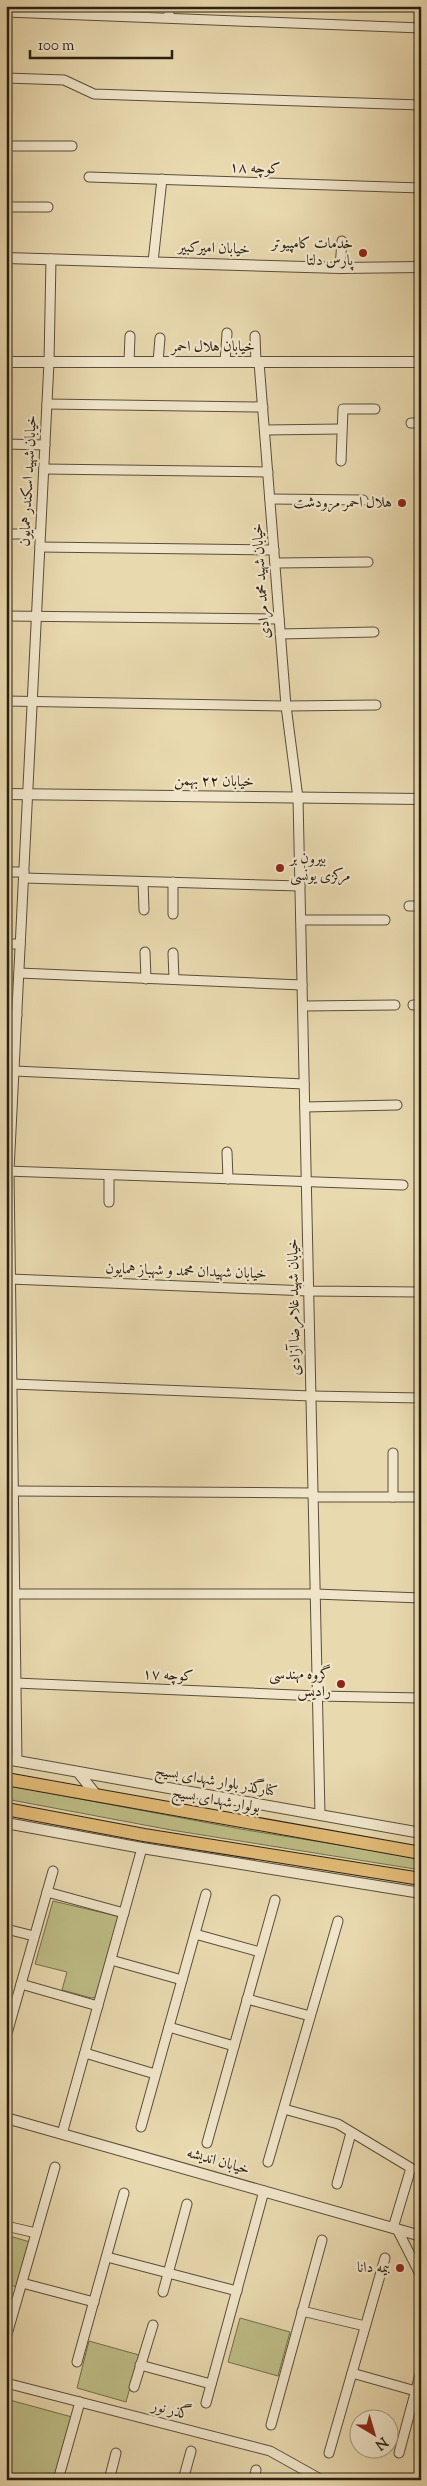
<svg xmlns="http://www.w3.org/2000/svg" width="427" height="2486" font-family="'Sorts Mill Goudy',Amiri,serif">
  <rect width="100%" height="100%" fill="#e9d9af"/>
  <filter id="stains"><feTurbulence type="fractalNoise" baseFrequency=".004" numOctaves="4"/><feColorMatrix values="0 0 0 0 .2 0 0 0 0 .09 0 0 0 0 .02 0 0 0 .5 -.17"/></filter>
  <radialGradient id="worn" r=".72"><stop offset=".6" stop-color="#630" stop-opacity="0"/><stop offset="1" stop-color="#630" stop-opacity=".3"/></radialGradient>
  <g fill="#bebd86" stroke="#746e4c">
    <path d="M 6,1785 L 246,1830 L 421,1858 L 421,1870 L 171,1830 L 6,1799 Z"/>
    <path d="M 53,1901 L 121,1917 L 97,1997 L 91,1998 L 62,1990 L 67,1972 L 35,1964 Z"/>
    <path d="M 6,2235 L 30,2242 L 17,2287 L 6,2284 Z"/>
    <path d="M 240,2318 L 290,2332 L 278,2376 L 228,2362 Z"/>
    <path d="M 89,2341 L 139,2355 L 126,2402 L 77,2388 Z"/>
    <path d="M 6,2399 L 72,2417 L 54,2480 L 6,2480 Z"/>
  </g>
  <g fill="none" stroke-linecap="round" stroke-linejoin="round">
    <defs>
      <g id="minor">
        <path d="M 169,6 L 169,17"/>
        <path d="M 6,12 L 421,28"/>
        <path d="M 6,78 L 64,80 L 94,94 L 421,105"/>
        <path d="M 6,146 L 72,146"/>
        <path d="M 89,177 L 421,188"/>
        <path d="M 6,207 L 48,207"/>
        <path d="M 153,262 L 162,179"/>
        <path d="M 340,268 L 342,241"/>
        <path d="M 255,336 L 256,362"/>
        <path d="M 129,362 L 130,336"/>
        <path d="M 158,362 L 160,338"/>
        <path d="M 225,362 L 227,333"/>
        <path d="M 259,362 L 286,706 L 298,798 L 320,1815"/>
        <path d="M 47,404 L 263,407"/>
        <path d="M 411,423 L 421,423"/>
        <path d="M 265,430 L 341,429"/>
        <path d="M 6,444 L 45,445"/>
        <path d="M 341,461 L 343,409 L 375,409"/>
        <path d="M 44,469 L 268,472"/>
        <path d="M 270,499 L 363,500"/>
        <path d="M 6,534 L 40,534"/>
        <path d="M 40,547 L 274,550"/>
        <path d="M 275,563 L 368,562"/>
        <path d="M 6,616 L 279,619"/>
        <path d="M 280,634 L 374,632"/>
        <path d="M 6,701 L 286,706 L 376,705"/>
        <path d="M 6,872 L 24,872"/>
        <path d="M 24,878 L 300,886"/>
        <path d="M 143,882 L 144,910"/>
        <path d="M 409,906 L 421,906"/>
        <path d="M 173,914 L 173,882"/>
        <path d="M 301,920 L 385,920"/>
        <path d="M 6,944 L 20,944"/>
        <path d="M 145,952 L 146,979"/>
        <path d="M 173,953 L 174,979"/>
        <path d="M 19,973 L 302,985"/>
        <path d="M 413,1005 L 421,1005"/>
        <path d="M 303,1006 L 395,1005"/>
        <path d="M 6,1015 L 17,1015"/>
        <path d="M 14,1071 L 304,1084"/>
        <path d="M 305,1107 L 397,1105"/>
        <path d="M 227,1152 L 228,1179"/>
        <path d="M 6,1171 L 403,1185"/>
        <path d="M 109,1176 L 109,1202"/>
        <path d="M 10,1279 L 308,1291 L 421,1292"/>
        <path d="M 12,1384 L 311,1396 L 421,1398"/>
        <path d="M 13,1491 L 313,1493"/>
        <path d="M 313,1497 L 421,1497"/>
        <path d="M 393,1497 L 393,1453"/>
        <path d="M 15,1594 L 315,1594 L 421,1598"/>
        <path d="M 16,1683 L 318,1696 L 421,1698"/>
        <path d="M 17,1761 L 9,1171 L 49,362 L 51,259"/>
        <path d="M 47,1892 L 124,1913"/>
        <path d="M 6,1929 L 34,1936"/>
        <path d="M 195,1934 L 260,1952"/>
        <path d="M 111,1960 L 182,1980"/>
        <path d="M 21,1984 L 98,2006"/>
        <path d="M 247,1999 L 310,2016"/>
        <path d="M 169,2027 L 234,2046"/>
        <path d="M 6,2037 L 53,1871"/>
        <path d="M 85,2053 L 155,2074"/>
        <path d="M 284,2109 L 338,2124 L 411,2168 L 393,2228"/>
        <path d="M 141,2127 L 206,1894"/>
        <path d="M 62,2134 L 142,1848"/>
        <path d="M 207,2143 L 275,1900"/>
        <path d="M 268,2162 L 338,1921"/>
        <path d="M 337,2184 L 351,2133"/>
        <path d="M 6,2226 L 36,2233"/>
        <path d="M 397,2229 L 421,2276"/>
        <path d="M 107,2257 L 237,2291"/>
        <path d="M 22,2283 L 94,2302"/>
        <path d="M 163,2292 L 187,2204"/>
        <path d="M 302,2311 L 365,2326"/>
        <path d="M 6,2338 L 55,2167"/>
        <path d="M 77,2362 L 124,2193"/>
        <path d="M 140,2365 L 211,2384"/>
        <path d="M 352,2373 L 419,2392"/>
        <path d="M 6,2383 L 270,2451 L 322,2480"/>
        <path d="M 134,2387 L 153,2325"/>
        <path d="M 206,2403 L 264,2191"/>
        <path d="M 271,2425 L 322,2240"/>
        <path d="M 329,2453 L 385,2258"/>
        <path d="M 399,2453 L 421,2371"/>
        <path d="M 58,2480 L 80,2402"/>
        <path d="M 109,2480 L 116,2453"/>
        <path d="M 183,2480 L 191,2451"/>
        <path d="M 254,2480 L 256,2470"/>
      </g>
      <g id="tertiary">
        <path d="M 6,258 L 340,268 L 421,267"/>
        <path d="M 6,362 L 421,362"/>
        <path d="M 6,794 L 421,799"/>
        <path d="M 6,1759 L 421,1833"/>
        <path d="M 78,1772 L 97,1796"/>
        <path d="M 6,1823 L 142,1848 L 421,1893"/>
        <path d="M 6,2118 L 421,2236"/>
      </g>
      <g id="primary">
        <path d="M 6,1779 L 421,1853"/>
        <path d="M 6,1809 L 144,1835 L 421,1879"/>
      </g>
    </defs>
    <use href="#minor" stroke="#5a4e3a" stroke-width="11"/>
    <use href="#tertiary" stroke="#5a4e3a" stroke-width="12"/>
    <use href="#primary" stroke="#2a2013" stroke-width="14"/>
    <use href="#minor" stroke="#f1e6cb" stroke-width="9"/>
    <use href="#tertiary" stroke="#f1e6cb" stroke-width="10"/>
    <use href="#primary" stroke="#e4bc78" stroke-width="12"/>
  </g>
  <g fill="#8f2418" stroke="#f1e6cb" stroke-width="2">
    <circle cx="363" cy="253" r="5"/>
    <circle cx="402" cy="503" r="5"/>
    <circle cx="280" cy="868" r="5"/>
    <circle cx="341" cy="1684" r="5"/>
    <circle cx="400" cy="2268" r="5"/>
  </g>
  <g text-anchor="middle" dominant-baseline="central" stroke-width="4.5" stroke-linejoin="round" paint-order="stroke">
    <g font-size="15" fill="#2a2013" stroke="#f1e6cb">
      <text transform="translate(255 169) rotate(2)">کوچه ۱۸</text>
      <text transform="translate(214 249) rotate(2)">خیابان امیرکبیر</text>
      <text x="213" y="347">خیابان هلال احمر</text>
      <text transform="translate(29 481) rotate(-87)">خیابان شهید اسکندر همایون</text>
      <text transform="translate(262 581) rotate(-94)">خیابان شهید محمد مرادی</text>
      <text transform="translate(214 782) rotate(1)">خیابان ۲۲ بهمن</text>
      <text transform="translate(186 1272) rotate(2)">خیابان شهیدان محمد و شهباز همایون</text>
      <text transform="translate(295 1307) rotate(-91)">خیابان شهید غلامرضا آزادی</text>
      <text transform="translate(168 1676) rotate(3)">کوچه ۱۷</text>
      <text transform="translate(216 1782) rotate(10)">کنارگذر بلوار شهدای بسیج</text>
      <text transform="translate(216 1801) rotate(10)">بولوار شهدای بسیج</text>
      <text transform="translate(218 2162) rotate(16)">خیابان اندیشه</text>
      <text transform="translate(171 2411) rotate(14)">گذر نور</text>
    </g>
    <g font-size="15" fill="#2a2013" stroke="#f1e6cb" text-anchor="end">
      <text x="353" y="244">خدمات کامپیوتر<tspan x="353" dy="17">پارس دلتا</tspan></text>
      <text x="392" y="503">هلال احمر مرودشت</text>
      <text x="290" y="859" text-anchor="start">بیرون بر<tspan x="290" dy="17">مرکزی یونسی</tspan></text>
      <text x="331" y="1675">گروه مهندسی<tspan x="331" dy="17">رادیس</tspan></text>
      <text x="390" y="2268">بیمه دانا</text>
    </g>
  </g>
  <rect width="427" height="2486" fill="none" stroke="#e9d9af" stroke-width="25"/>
  <rect x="8" y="8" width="412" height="2471" fill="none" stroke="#2a2013" stroke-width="2.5"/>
  <rect x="12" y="12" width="402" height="2461" fill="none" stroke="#2a2013"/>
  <g transform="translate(374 2434) rotate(142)"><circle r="24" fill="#f1e6cb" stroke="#a19781"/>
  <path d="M0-4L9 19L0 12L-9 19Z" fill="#8f2418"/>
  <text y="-8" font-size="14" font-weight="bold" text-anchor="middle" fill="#2a2013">N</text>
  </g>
  <path d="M30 50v8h142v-8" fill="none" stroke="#2a2013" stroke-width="2.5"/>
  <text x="38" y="50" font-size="15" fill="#2a2013" stroke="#f1e6cb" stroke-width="4" paint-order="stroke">100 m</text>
  <rect width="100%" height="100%" filter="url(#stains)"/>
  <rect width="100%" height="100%" fill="url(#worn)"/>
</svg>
